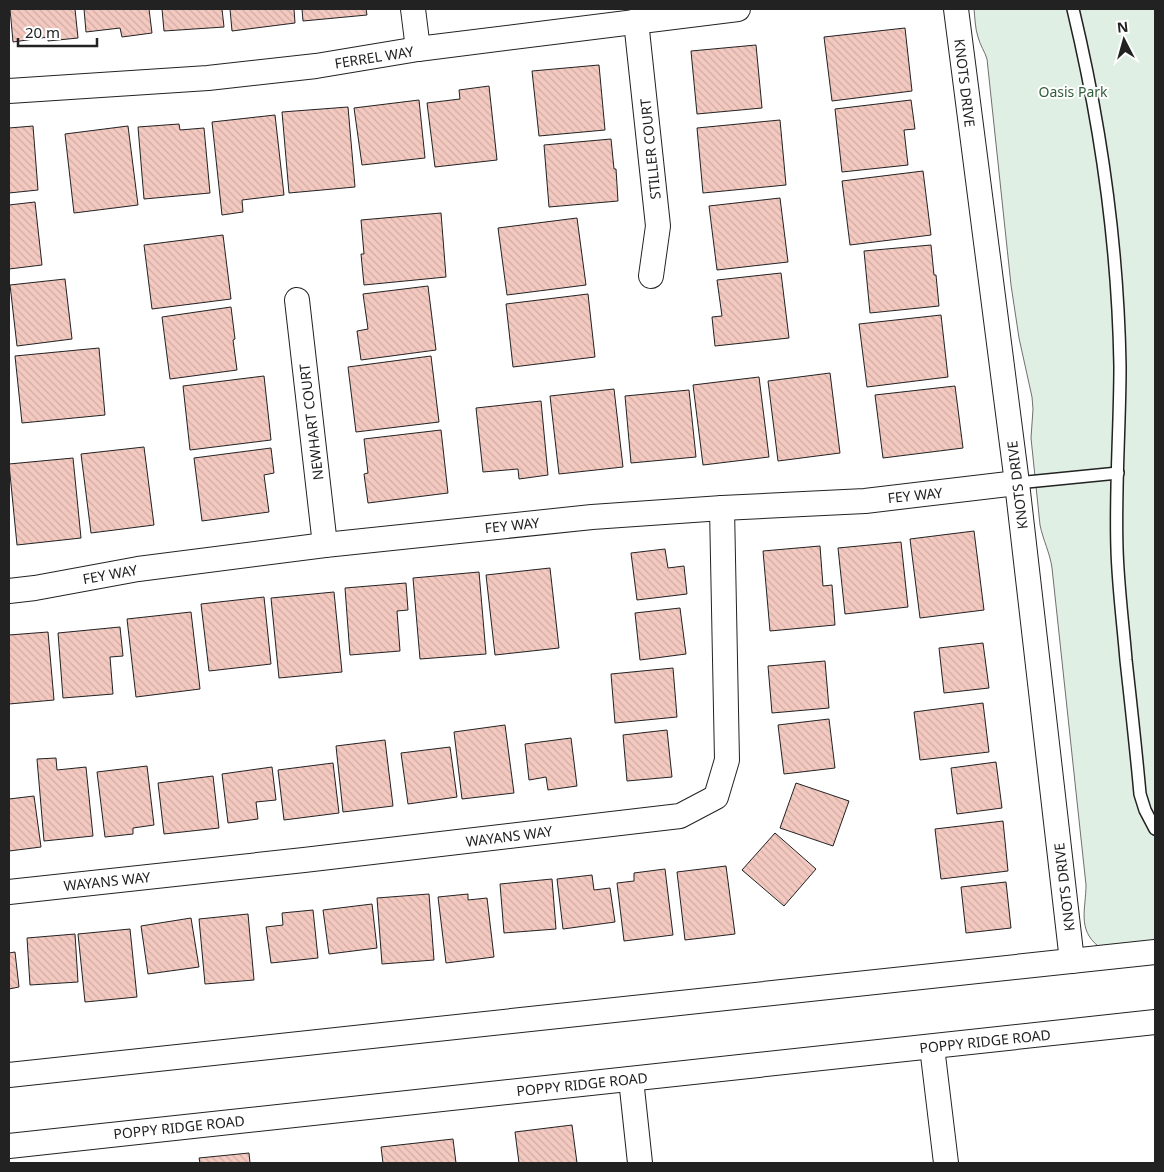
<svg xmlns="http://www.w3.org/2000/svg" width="1164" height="1172" font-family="'Noto Sans',sans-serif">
  <defs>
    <pattern id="building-back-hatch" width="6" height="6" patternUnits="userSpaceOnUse" patternTransform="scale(1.25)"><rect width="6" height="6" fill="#f3c9c0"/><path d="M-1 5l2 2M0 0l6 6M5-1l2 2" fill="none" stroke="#d0aca5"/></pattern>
  </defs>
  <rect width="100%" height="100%" fill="#fff"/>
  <path fill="#e0efe3" stroke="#6f6f6f" d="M 974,9 L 1155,9 L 1155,940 L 1098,946 C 1077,929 1086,908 1086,885 L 1052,568 C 1050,553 1043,540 1040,525 L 1031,438 L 1033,409 L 1032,397 L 1019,338 L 1011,285 L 987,59 C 985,52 980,45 978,37 C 975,28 975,18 974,9 Z"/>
  <g fill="url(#building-back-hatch)" stroke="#222">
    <path d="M 10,9 L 75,9 L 78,38 L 48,41 L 48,37 L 13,42 Z"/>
    <path d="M 84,9 L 149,9 L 152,33 L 122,37 L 120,28 L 86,32 Z"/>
    <path d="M 162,9 L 222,9 L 224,27 L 164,31 Z"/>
    <path d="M 230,9 L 294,9 L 295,23 L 232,31 Z"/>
    <path d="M 302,9 L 366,9 L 367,15 L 303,21 Z"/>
    <path d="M 905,28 L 912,91 L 832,101 L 824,37 Z"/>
    <path d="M 756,45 L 762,108 L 697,114 L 691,51 Z"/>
    <path d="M 599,65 L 605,130 L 539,136 L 532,71 Z"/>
    <path d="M 489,86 L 497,160 L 435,167 L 427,103 L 460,99 L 459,90 Z"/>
    <path d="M 419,100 L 425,158 L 362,165 L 354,108 Z"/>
    <path d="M 911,100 L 915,129 L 904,130 L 908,165 L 842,172 L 835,109 Z"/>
    <path d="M 348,107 L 355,187 L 289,193 L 282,112 Z"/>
    <path d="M 275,115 L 284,195 L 242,200 L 243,212 L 222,215 L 212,122 Z"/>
    <path d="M 780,120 L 786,185 L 703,193 L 697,128 Z"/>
    <path d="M 179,124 L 180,130 L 204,128 L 210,193 L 144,199 L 138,127 Z"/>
    <path d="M 33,126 L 38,190 L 9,193 L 9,128 Z"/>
    <path d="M 128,126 L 138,205 L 74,213 L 65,134 Z"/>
    <path d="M 611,139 L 614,169 L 616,169 L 618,201 L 549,207 L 544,145 Z"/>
    <path d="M 923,171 L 931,235 L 850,245 L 842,181 Z"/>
    <path d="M 780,198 L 788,262 L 717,270 L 709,206 Z"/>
    <path d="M 35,202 L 42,265 L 9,269 L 9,205 Z"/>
    <path d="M 441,213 L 446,277 L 364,285 L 361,254 L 364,254 L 361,220 Z"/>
    <path d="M 577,218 L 586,285 L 507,295 L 498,228 Z"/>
    <path d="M 223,235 L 231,299 L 152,309 L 144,245 Z"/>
    <path d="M 931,245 L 934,275 L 936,275 L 939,306 L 870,313 L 864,251 Z"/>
    <path d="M 781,273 L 789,338 L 715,346 L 712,317 L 722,316 L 717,280 Z"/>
    <path d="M 65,279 L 72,339 L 17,346 L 10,285 Z"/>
    <path d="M 428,286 L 436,350 L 361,360 L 357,331 L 368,329 L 363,294 Z"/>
    <path d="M 588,294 L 595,357 L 513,367 L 506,304 Z"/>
    <path d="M 231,307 L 235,339 L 233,340 L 237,370 L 170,379 L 162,317 Z"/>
    <path d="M 941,315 L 948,377 L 867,387 L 859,324 Z"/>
    <path d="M 99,348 L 105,415 L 22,423 L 15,356 Z"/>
    <path d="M 431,356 L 439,422 L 356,432 L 348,367 Z"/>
    <path d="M 830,373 L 840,453 L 778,461 L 768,381 Z"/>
    <path d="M 264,376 L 271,440 L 190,450 L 183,386 Z"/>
    <path d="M 759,377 L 769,457 L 703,465 L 693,385 Z"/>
    <path d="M 955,386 L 963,448 L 883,458 L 875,395 Z"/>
    <path d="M 614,389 L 623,467 L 559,474 L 550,396 Z"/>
    <path d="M 689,390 L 696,457 L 631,463 L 625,396 Z"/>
    <path d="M 541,401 L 548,475 L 519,479 L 518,469 L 483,472 L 476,408 Z"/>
    <path d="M 441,430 L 448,493 L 368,503 L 364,474 L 368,473 L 364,439 Z"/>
    <path d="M 144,447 L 154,525 L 91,533 L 81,454 Z"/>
    <path d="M 271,448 L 274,473 L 264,475 L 269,512 L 202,521 L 194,458 Z"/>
    <path d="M 73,458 L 81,538 L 17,545 L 9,464 Z"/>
    <path d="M 974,531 L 984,610 L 920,618 L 910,539 Z"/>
    <path d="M 901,542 L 908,607 L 845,614 L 838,548 Z"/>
    <path d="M 820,546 L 823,586 L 832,585 L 835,625 L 770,631 L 763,551 Z"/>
    <path d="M 665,549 L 668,568 L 684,566 L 687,594 L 637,600 L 631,553 Z"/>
    <path d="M 550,568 L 559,648 L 495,655 L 486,575 Z"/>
    <path d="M 479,572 L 486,654 L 420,659 L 413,578 Z"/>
    <path d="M 406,583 L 408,610 L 397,611 L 400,651 L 350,655 L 345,588 Z"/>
    <path d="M 334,592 L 342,672 L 279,678 L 271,598 Z"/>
    <path d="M 264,597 L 271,664 L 209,671 L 201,604 Z"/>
    <path d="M 680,608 L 686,654 L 640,660 L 635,613 Z"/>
    <path d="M 191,612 L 200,689 L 136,697 L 127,619 Z"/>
    <path d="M 120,627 L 123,656 L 110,657 L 113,694 L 63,698 L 58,633 Z"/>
    <path d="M 48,632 L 54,700 L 9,704 L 9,635 Z"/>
    <path d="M 983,643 L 989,688 L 944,693 L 939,648 Z"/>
    <path d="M 825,661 L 829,708 L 772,713 L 768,666 Z"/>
    <path d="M 673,668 L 677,717 L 615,723 L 611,674 Z"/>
    <path d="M 983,703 L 989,752 L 920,760 L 914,712 Z"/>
    <path d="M 829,719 L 835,768 L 784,774 L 778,725 Z"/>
    <path d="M 505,725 L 514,793 L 462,799 L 454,732 Z"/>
    <path d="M 667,730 L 672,777 L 627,781 L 623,735 Z"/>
    <path d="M 571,738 L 577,786 L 548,790 L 546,777 L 529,780 L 525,744 Z"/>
    <path d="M 385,740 L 393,806 L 343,812 L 336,746 Z"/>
    <path d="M 450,747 L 457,797 L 408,804 L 401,753 Z"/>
    <path d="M 56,758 L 57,770 L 86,767 L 93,836 L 44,841 L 37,759 Z"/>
    <path d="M 996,762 L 1002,808 L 957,814 L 951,768 Z"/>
    <path d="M 333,763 L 339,813 L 284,820 L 278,770 Z"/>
    <path d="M 147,766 L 154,825 L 133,828 L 133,834 L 105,837 L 97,772 Z"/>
    <path d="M 272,767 L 276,800 L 256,802 L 258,819 L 228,823 L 222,774 Z"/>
    <path d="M 213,776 L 219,828 L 164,834 L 158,783 Z"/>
    <path d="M 796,783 L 849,801 L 833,846 L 780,828 Z"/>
    <path d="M 34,796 L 41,847 L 9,851 L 9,799 Z"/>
    <path d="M 1003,821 L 1008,871 L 941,879 L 935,829 Z"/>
    <path d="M 775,833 L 816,869 L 784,906 L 742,870 Z"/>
    <path d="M 726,866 L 735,934 L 685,940 L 677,872 Z"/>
    <path d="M 665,869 L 673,935 L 624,941 L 617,883 L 634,881 L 634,873 Z"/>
    <path d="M 592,875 L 594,890 L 610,888 L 615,922 L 563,929 L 557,879 Z"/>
    <path d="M 552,879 L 556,929 L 504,933 L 500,884 Z"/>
    <path d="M 1006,882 L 1011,928 L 966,933 L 961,887 Z"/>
    <path d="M 429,894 L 434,960 L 382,964 L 377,898 Z"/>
    <path d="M 468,894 L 468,900 L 487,898 L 494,957 L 446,963 L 438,897 Z"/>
    <path d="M 372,904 L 377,948 L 329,954 L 323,910 Z"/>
    <path d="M 313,910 L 318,958 L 271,963 L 266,927 L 283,925 L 282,913 Z"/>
    <path d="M 248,914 L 254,980 L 205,984 L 199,919 Z"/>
    <path d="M 191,918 L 199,967 L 148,974 L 141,926 Z"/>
    <path d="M 130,929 L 137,997 L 85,1002 L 78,934 Z"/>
    <path d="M 75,934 L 78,982 L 30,985 L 27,938 Z"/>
    <path d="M 15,952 L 19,987 L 9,989 L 9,953 Z"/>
    <path d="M 572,1125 L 577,1163 L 519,1163 L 515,1132 Z"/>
    <path d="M 453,1139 L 456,1163 L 383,1163 L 381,1147 Z"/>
    <path d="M 249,1153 L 250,1163 L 200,1163 L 199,1158 Z"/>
  </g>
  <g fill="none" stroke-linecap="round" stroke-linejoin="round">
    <defs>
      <g id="service">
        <path d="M 1073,9 C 1101,126 1118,246 1120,366 C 1120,427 1115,488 1117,549 C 1118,586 1123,623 1126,660 C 1131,705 1136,749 1140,794 L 1145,810 L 1155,829"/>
        <path d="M 1017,483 L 1118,473"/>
      </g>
      <g id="minor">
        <path d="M 413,9 L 418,49"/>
        <path d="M 956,9 L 1017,483 L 1072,961"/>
        <path d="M 636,21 L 658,226 L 651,276"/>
        <path d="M 9,91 L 208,78 L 316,66 L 418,49 L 738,9"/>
        <path d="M 297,300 L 325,545"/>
        <path d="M 9,591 L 35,588 L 138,569 L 325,545 L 592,517 L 722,508 L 865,501 L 1017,483"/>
        <path d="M 9,892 L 304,860 L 680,816 L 716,797 L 727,760 L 722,508"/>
        <path d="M 932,1047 L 946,1163"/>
        <path d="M 9,1075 L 1155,952"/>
        <path d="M 631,1079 L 640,1163"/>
        <path d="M 9,1146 L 1155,1022"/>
      </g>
    </defs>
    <use href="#service" stroke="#222" stroke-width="14"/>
    <use href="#minor" stroke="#222" stroke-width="26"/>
    <use href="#service" stroke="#fff" stroke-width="11"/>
    <use href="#minor" stroke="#fff" stroke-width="24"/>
  </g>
  <g text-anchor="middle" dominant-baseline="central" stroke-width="4" stroke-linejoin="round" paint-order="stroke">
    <g font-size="14" fill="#222" stroke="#fff">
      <text transform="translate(374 57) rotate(-9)">FERREL WAY</text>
      <text transform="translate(965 83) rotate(83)">KNOTS DRIVE</text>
      <text transform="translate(650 149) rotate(-96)">STILLER COURT</text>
      <text transform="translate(311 422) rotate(-97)">NEWHART COURT</text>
      <text transform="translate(1017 485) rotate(-97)">KNOTS DRIVE</text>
      <text transform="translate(915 495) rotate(-6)">FEY WAY</text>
      <text transform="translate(512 525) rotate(-6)">FEY WAY</text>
      <text transform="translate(110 574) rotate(-10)">FEY WAY</text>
      <text transform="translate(509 836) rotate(-7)">WAYANS WAY</text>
      <text transform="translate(107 881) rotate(-6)">WAYANS WAY</text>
      <text transform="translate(1064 887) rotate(-97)">KNOTS DRIVE</text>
      <text transform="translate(985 1041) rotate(-6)">POPPY RIDGE ROAD</text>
      <text transform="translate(582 1084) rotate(-6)">POPPY RIDGE ROAD</text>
      <text transform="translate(179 1127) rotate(-6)">POPPY RIDGE ROAD</text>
    </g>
    <g font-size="14" fill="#2f5e38" stroke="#fff">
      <text x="1073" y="91">Oasis Park</text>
    </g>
  </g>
  <rect width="1164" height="1172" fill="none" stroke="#222222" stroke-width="20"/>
  <g transform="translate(1124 40) rotate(354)" stroke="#ffffff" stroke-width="4" paint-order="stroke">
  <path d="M0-4L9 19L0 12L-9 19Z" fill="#222222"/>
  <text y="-8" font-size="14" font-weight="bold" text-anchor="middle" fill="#222222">N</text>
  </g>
  <path d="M18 38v8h79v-8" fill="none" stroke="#222222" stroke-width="2.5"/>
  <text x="25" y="38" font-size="15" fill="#222222" stroke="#ffffff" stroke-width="4" paint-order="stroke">20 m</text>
</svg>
